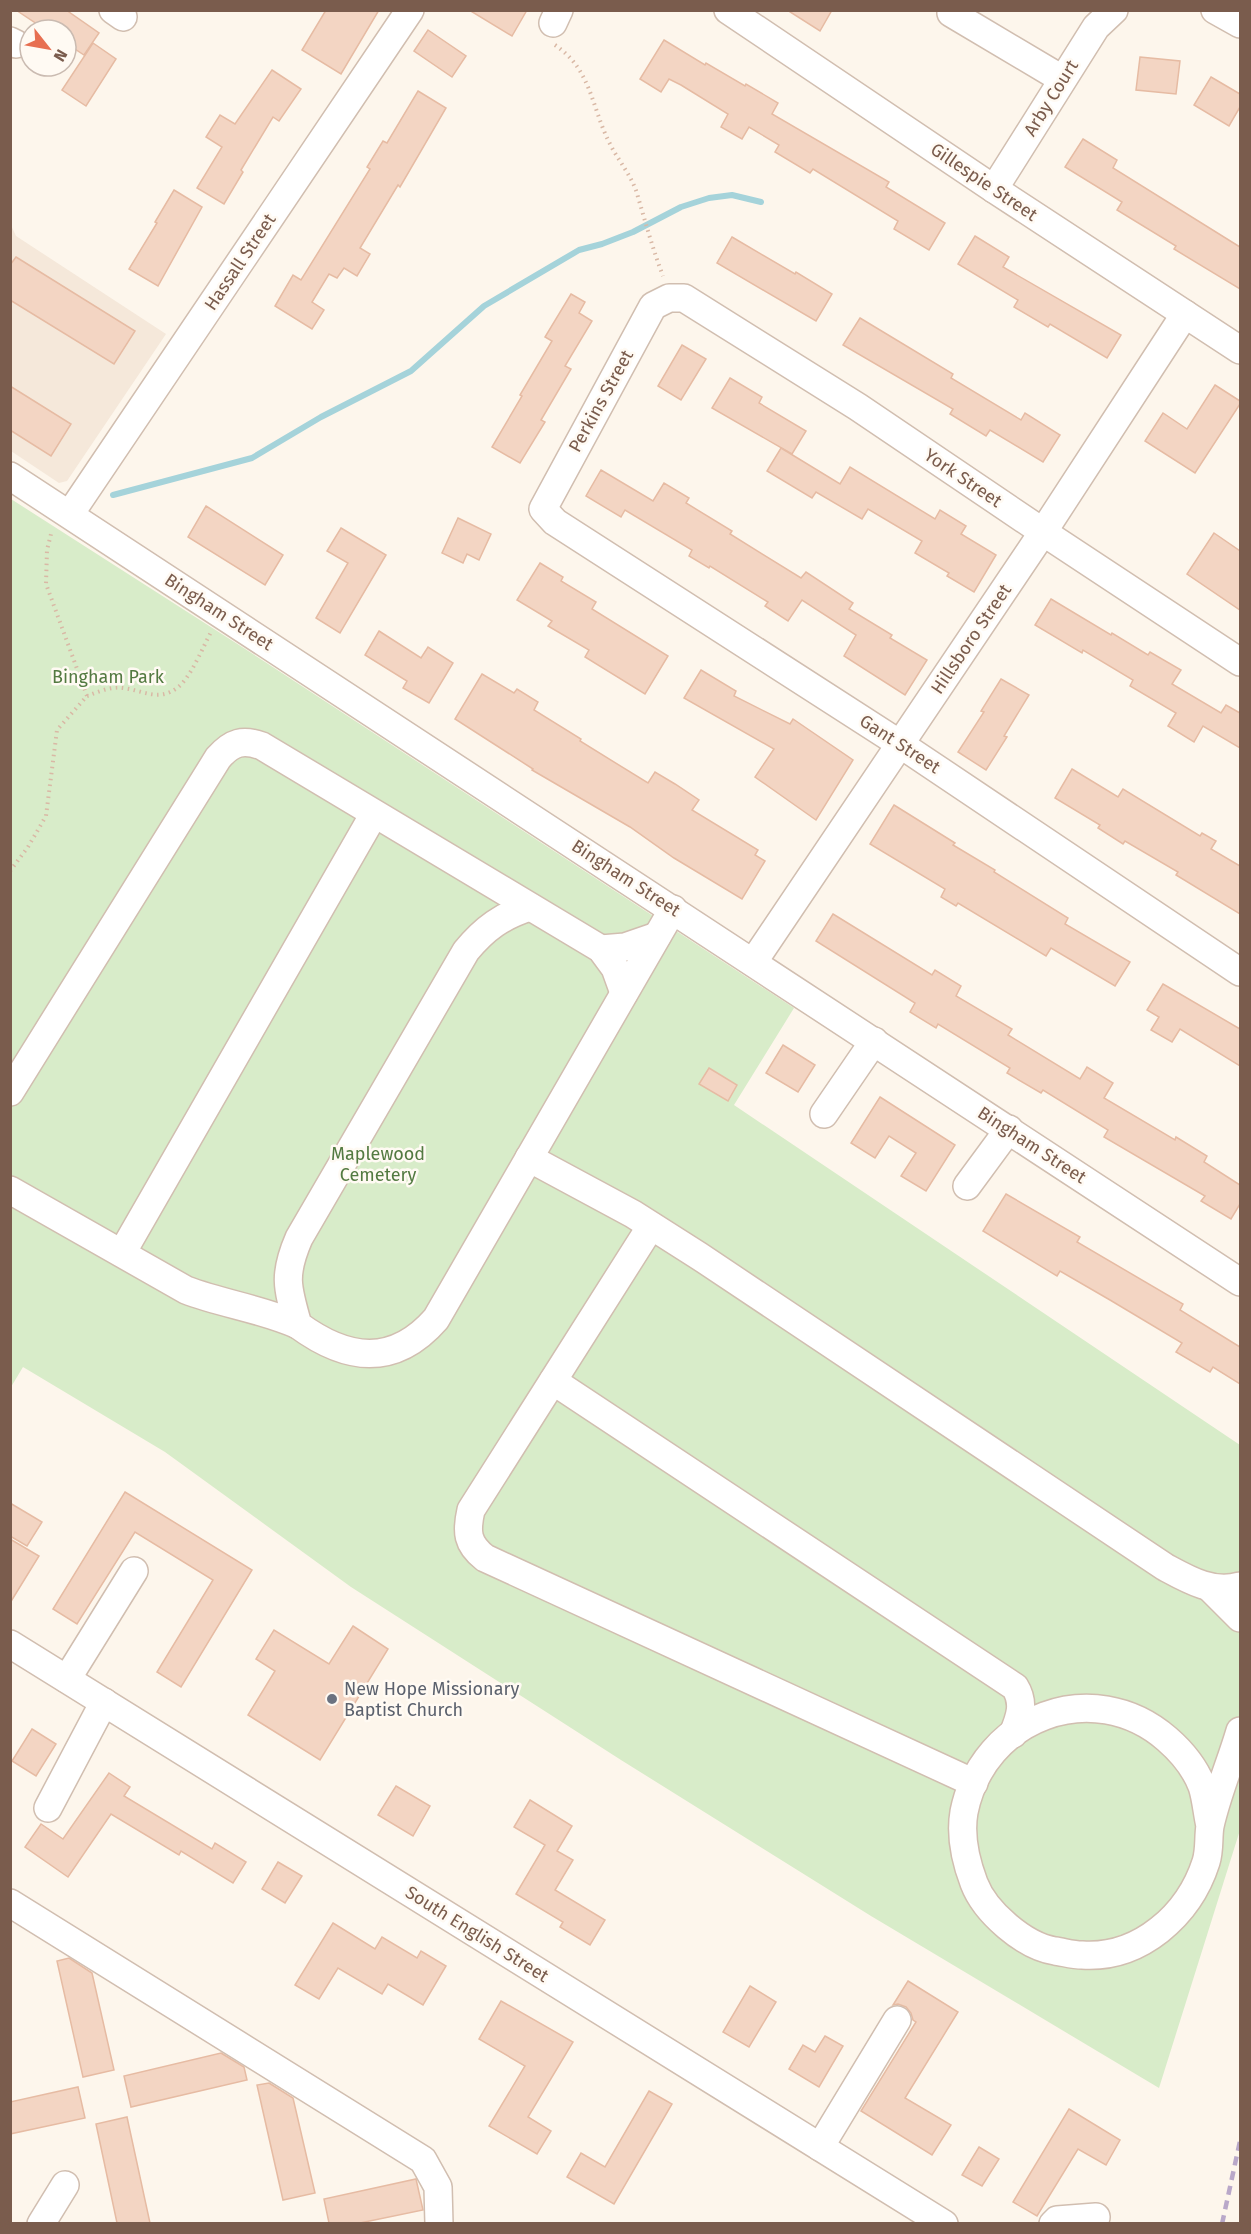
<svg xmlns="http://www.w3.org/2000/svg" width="1251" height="2234" font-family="'Fira Sans',sans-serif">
  <rect width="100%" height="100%" fill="#fdf6ec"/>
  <path fill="#f5e8da" d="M 10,223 L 16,236 L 166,334 L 67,481 L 59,483 L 11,451 Z"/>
  <path fill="#d8ecc9" d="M 11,499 L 239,645 L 794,1008 L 734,1105 L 1240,1445 L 1240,1830 L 1159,2088 L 871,1916 L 621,1760 L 351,1587 L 165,1452 L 23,1367 L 11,1387 Z"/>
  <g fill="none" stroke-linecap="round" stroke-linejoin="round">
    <path stroke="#a5d3da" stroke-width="6" d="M 113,495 L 252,458 L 321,417 L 411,371 L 484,306 L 579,250 L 602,244 L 633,232 L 681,207 L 709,198 L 732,195 L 761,202"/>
  </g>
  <g fill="#f3d5c3" stroke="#e6bba3" stroke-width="1.5">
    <path d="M 16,10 L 66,10 L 99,33 L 84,55 L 66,43 L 66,30 L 46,30 Z"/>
    <path d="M 326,10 L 379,10 L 341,74 L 302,50 Z"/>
    <path d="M 469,10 L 527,10 L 512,36 Z"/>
    <path d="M 787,10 L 832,10 L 820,31 Z"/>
    <path d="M 428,30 L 466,56 L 452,77 L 414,51 Z"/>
    <path d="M 664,40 L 705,65 L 706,63 L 745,86 L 746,84 L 778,103 L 772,114 L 889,182 L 886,187 L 945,223 L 929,250 L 894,229 L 898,221 L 813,169 L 810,173 L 775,152 L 779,145 L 749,127 L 742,139 L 721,127 L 728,114 L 681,85 L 669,79 L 661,92 L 640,79 Z"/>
    <path d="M 93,43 L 116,59 L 86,106 L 62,90 Z"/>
    <path d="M 1140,57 L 1180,61 L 1176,94 L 1136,90 Z"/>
    <path d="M 272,70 L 301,89 L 279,121 L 273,117 L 241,170 L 243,172 L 224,204 L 197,188 L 222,147 L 206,137 L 220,115 L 235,124 Z"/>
    <path d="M 1211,77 L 1240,94 L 1240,107 L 1229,126 L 1194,105 Z"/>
    <path d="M 418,91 L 446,108 L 400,187 L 398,185 L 360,248 L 370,254 L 357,276 L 344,268 L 337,278 L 329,274 L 312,302 L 324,310 L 312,329 L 275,306 L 293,275 L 301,280 L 370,169 L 367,167 L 383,141 L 387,143 Z"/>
    <path d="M 1083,139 L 1117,160 L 1113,168 L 1240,247 L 1240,289 L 1174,249 L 1176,246 L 1117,210 L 1122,202 L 1065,167 Z"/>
    <path d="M 174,190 L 202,207 L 158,286 L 129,269 L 157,223 L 155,222 Z"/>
    <path d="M 975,236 L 1009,257 L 1003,267 L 1121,335 L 1107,358 L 1050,324 L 1048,327 L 1014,307 L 1018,300 L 958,264 Z"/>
    <path d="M 732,237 L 795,274 L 796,272 L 832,294 L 816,321 L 717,263 Z"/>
    <path d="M 16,257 L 135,331 L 114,364 L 10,300 L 10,265 Z"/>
    <path d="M 571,294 L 585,302 L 579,313 L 592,321 L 565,366 L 571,369 L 541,420 L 545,422 L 520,463 L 492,447 L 522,396 L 520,395 L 552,341 L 545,337 Z"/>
    <path d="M 860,318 L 953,374 L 951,378 L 1021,420 L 1025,413 L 1060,435 L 1043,462 L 990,430 L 986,436 L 950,414 L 953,409 L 843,345 Z"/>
    <path d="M 682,345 L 706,359 L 681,400 L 658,386 Z"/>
    <path d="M 730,378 L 762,397 L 759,403 L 806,431 L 792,454 L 712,408 Z"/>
    <path d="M 1215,385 L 1240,401 L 1240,404 L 1195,473 L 1145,441 L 1163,413 L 1187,429 Z"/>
    <path d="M 10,386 L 71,424 L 51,456 L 10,430 Z"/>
    <path d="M 781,448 L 840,484 L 850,467 L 935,519 L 940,510 L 966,526 L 961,534 L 996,555 L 974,592 L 947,576 L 949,573 L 915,553 L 922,541 L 868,509 L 862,519 L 816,492 L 812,498 L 767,471 Z"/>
    <path d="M 601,470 L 653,501 L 664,483 L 689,498 L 686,503 L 732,531 L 730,534 L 801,578 L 806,572 L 853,603 L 849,609 L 892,635 L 890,638 L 927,660 L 905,695 L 844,656 L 856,635 L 802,600 L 788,621 L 765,606 L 768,602 L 710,566 L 709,568 L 689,556 L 692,550 L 625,510 L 621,517 L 586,496 Z"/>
    <path d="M 206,506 L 283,555 L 265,585 L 188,537 Z"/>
    <path d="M 458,518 L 491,534 L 479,560 L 467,554 L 463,563 L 442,553 Z"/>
    <path d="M 341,528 L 386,555 L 340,633 L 316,618 L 348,563 L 327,551 Z"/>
    <path d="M 1214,533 L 1240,551 L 1240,610 L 1187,574 Z"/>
    <path d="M 540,563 L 563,577 L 561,581 L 596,602 L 592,609 L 668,656 L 645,694 L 585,657 L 589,650 L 548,626 L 552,621 L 517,600 Z"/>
    <path d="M 1051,599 L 1111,635 L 1112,633 L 1148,655 L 1150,652 L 1181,670 L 1172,684 L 1221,713 L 1226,705 L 1240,713 L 1240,748 L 1203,726 L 1194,742 L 1168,726 L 1176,713 L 1130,686 L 1133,680 L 1083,650 L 1082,653 L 1035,625 Z"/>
    <path d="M 379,631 L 421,658 L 428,647 L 453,663 L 429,703 L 403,688 L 407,681 L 365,655 Z"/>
    <path d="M 701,670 L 736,691 L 734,696 L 790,724 L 793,719 L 853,760 L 816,820 L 755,777 L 774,749 L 684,698 Z"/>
    <path d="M 482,674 L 514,693 L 517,689 L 538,702 L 534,710 L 581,739 L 580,741 L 648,783 L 655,772 L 675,784 L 699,800 L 692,810 L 758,850 L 755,855 L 765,861 L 742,899 L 674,858 L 630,827 L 532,770 L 533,769 L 455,719 Z"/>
    <path d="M 1001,679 L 1029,695 L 1004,736 L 1007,737 L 986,770 L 958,752 L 984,712 L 981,711 Z"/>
    <path d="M 1072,769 L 1118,797 L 1123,789 L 1200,836 L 1202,833 L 1216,841 L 1211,849 L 1240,866 L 1240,914 L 1176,875 L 1178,872 L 1125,841 L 1123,844 L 1098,828 L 1100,825 L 1055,798 Z"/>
    <path d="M 894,805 L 955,843 L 953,845 L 995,870 L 994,872 L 1068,918 L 1065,924 L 1130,962 L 1115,986 L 1051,948 L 1046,956 L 958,903 L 956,906 L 941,897 L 945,889 L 870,844 Z"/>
    <path d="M 833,914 L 932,975 L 935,970 L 961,986 L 956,996 L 1012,1029 L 1008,1035 L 1080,1079 L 1087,1067 L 1113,1083 L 1104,1098 L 1175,1140 L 1176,1137 L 1207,1156 L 1204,1162 L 1240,1185 L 1240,1204 L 1231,1219 L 1201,1201 L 1205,1196 L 1104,1137 L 1108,1130 L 1043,1090 L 1041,1093 L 1007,1073 L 1010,1068 L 938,1024 L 936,1028 L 910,1012 L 915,1003 L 816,941 Z"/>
    <path d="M 1163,984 L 1240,1029 L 1240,1066 L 1180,1029 L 1172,1042 L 1151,1030 L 1159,1017 L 1147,1010 Z"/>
    <path d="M 783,1045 L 815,1065 L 798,1092 L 766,1073 Z"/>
    <path d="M 709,1068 L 737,1085 L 728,1101 L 699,1084 Z"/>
    <path d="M 880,1097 L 955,1145 L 926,1191 L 901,1176 L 916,1153 L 889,1136 L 875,1158 L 851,1143 Z"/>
    <path d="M 1006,1194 L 1080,1237 L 1077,1242 L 1183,1304 L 1180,1310 L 1240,1347 L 1240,1384 L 1213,1367 L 1210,1372 L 1176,1352 L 1182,1343 L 1110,1300 L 1060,1271 L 1057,1276 L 983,1231 Z"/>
    <path d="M 125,1492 L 252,1570 L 181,1687 L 157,1672 L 213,1580 L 135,1532 L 77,1624 L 53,1609 Z"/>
    <path d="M 10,1503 L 42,1522 L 27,1546 L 10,1536 Z"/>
    <path d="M 10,1539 L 39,1556 L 10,1603 Z"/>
    <path d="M 353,1626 L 388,1649 L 320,1760 L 248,1715 L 275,1671 L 256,1659 L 274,1630 L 329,1664 Z"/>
    <path d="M 32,1729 L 56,1744 L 36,1776 L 12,1761 Z"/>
    <path d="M 109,1773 L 130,1787 L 124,1796 L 212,1849 L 215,1843 L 246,1862 L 233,1883 L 181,1851 L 179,1855 L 111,1814 L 68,1877 L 25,1847 L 41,1824 L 63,1839 Z"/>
    <path d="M 396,1786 L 430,1806 L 413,1836 L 378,1815 Z"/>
    <path d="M 530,1800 L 572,1826 L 557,1851 L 573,1860 L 555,1890 L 605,1920 L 590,1945 L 560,1927 L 563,1922 L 516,1894 L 545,1845 L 514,1827 Z"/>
    <path d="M 278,1862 L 302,1876 L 285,1903 L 262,1889 Z"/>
    <path d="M 333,1923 L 375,1949 L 382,1937 L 417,1958 L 421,1951 L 446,1966 L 423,2005 L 388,1984 L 382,1994 L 338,1968 L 319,1999 L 295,1985 Z"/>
    <path d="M 69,1958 L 92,1973 L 114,2070 L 83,2077 L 57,1961 Z"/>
    <path d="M 908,1981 L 958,2012 L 905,2098 L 951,2125 L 932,2155 L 861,2111 L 916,2022 L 913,2020 L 911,2013 L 906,2007 L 898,2004 L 893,2005 Z"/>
    <path d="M 750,1986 L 776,2002 L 749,2047 L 723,2032 Z"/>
    <path d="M 501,2001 L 573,2042 L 528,2117 L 551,2131 L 537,2154 L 489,2126 L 525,2066 L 479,2039 Z"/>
    <path d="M 825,2036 L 843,2046 L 819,2087 L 789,2069 L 803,2045 L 815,2052 Z"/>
    <path d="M 221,2053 L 244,2067 L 247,2080 L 131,2107 L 124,2076 Z"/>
    <path d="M 269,2083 L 293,2098 L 315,2193 L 283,2200 L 257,2085 Z"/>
    <path d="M 78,2087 L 85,2118 L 10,2134 L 10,2102 Z"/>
    <path d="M 649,2091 L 672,2104 L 614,2204 L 567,2177 L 581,2153 L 605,2167 Z"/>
    <path d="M 1069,2109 L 1120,2140 L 1106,2165 L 1078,2149 L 1037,2216 L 1013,2202 Z"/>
    <path d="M 127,2117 L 150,2223 L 117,2223 L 96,2124 Z"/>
    <path d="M 979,2147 L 999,2159 L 982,2186 L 962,2175 Z"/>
    <path d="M 416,2179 L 423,2210 L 360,2223 L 329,2223 L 324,2199 Z"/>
  </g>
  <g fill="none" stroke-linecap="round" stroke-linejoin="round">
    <defs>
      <g id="minor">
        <path d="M 113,10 L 123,17"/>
        <path d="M 728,10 L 994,189 L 1240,350"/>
        <path d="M 1215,10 L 1240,24"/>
        <path d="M 951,13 L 1062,79"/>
        <path d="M 553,23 L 559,10"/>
        <path d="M 10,41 L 16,44"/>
        <path d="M 994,189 L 1096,27 L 1114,10"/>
        <path d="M 10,476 L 1240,1282"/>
        <path d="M 70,514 L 410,10"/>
        <path d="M 1240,662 L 1043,532 L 858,407 L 684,298 L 669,298 L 653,306 L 543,509 L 555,522 L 900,744 L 1240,972"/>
        <path d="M 530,907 C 502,916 485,928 466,951 L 299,1238 C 283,1275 287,1287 298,1325 C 347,1361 394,1367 436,1319 L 673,909"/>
        <path d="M 601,949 L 625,947 L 657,936"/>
        <path d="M 754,961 L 1043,532 L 1185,314"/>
        <path d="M 10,1092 L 218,758 C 232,742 243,739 262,746 L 601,949 L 615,968 L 624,993"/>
        <path d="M 824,1114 L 874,1041"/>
        <path d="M 529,1158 L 633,1214 L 699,1256 L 1165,1567 C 1189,1580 1213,1594 1240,1586"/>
        <path d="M 967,1186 L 1009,1129"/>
        <path d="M 10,1190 L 186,1290 C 223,1304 262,1309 298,1325"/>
        <path d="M 651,1226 L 471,1510 C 466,1532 467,1544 485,1558 L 974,1783"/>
        <path d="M 122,1253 L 374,814"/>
        <path d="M 553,1381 L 1015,1687 C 1025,1703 1020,1717 1013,1734"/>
        <path d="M 1210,1588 L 1240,1618"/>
        <path d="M 10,1644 L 944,2224"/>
        <path d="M 67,1679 L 134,1571"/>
        <path d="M 48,1808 L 104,1702"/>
        <path d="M 1210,1826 C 1207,1813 1206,1798 1202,1786 C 1195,1768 1182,1752 1167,1739 C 1093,1675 983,1717 964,1812 C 960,1835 966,1862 974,1883 C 985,1912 1024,1946 1055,1951 C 1063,1952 1073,1955 1082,1955 C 1140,1959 1189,1915 1206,1862 C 1210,1850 1208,1837 1210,1826 C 1217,1794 1231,1762 1240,1731"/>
        <path d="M 10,1903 L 423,2160 L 438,2187 L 439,2224"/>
        <path d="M 820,2147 L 897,2020"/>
        <path d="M 41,2224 L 65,2185"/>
        <path d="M 1053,2224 L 1057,2220 L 1096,2217"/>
      </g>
    </defs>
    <use href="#minor" stroke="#d1beb0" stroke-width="30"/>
    <g stroke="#d9b8a5" stroke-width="4" stroke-dasharray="1.5 4.5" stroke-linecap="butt">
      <path d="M 555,45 C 592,70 591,107 610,144 C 619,162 633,177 638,197 C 646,224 653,250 663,276"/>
      <path d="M 87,696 C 98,692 111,686 123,688 C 142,690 158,702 177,688 C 190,679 203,647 211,632"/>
      <path d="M 10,871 L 28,847 L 46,816 L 57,730 L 87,696 L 46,584 L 47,550 L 52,530"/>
    </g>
    <use href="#minor" stroke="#fff" stroke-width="27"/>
    <path stroke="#b9a8c9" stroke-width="4.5" stroke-dasharray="9 6" stroke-linecap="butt" d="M 1222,2224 L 1240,2141"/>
  </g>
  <circle fill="#6b7280" stroke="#fffaf3" stroke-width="2" cx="332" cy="1699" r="6"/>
  <g text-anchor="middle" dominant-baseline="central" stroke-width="5" stroke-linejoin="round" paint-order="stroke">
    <g font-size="18" fill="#7a5c4d" stroke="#fffaf3">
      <text transform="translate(1051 98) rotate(-58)">Arby Court</text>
      <text transform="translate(984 182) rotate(34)">Gillespie Street</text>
      <text transform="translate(240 262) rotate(-56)">Hassall Street</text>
      <text transform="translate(601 401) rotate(-61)">Perkins Street</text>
      <text transform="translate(963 478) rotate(34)">York Street</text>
      <text transform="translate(219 612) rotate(33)">Bingham Street</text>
      <text transform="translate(971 639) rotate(-56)">Hillsboro Street</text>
      <text transform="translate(900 744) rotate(33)">Gant Street</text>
      <text transform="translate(626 878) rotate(33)">Bingham Street</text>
      <text transform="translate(1032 1145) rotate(33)">Bingham Street</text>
      <text transform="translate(477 1934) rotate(32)">South English Street</text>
    </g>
    <g font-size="18" fill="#537a41" stroke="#fffaf3">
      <text x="108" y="677">Bingham Park</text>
      <text x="378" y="1154">Maplewood<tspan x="378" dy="21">Cemetery</tspan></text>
    </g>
    <g font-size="18" fill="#5b616d" stroke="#fffaf3" text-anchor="start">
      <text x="344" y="1689">New Hope Missionary<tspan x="344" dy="21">Baptist Church</tspan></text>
    </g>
  </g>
  <rect width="1251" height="2234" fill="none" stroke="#7a5c4d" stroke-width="24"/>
  <g transform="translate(48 48) rotate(121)"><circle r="28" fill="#fffaf3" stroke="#cabbb1" stroke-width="1.5"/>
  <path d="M0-4.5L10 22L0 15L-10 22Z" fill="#e76f51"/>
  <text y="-9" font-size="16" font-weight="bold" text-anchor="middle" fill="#7a5c4d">N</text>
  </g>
</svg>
